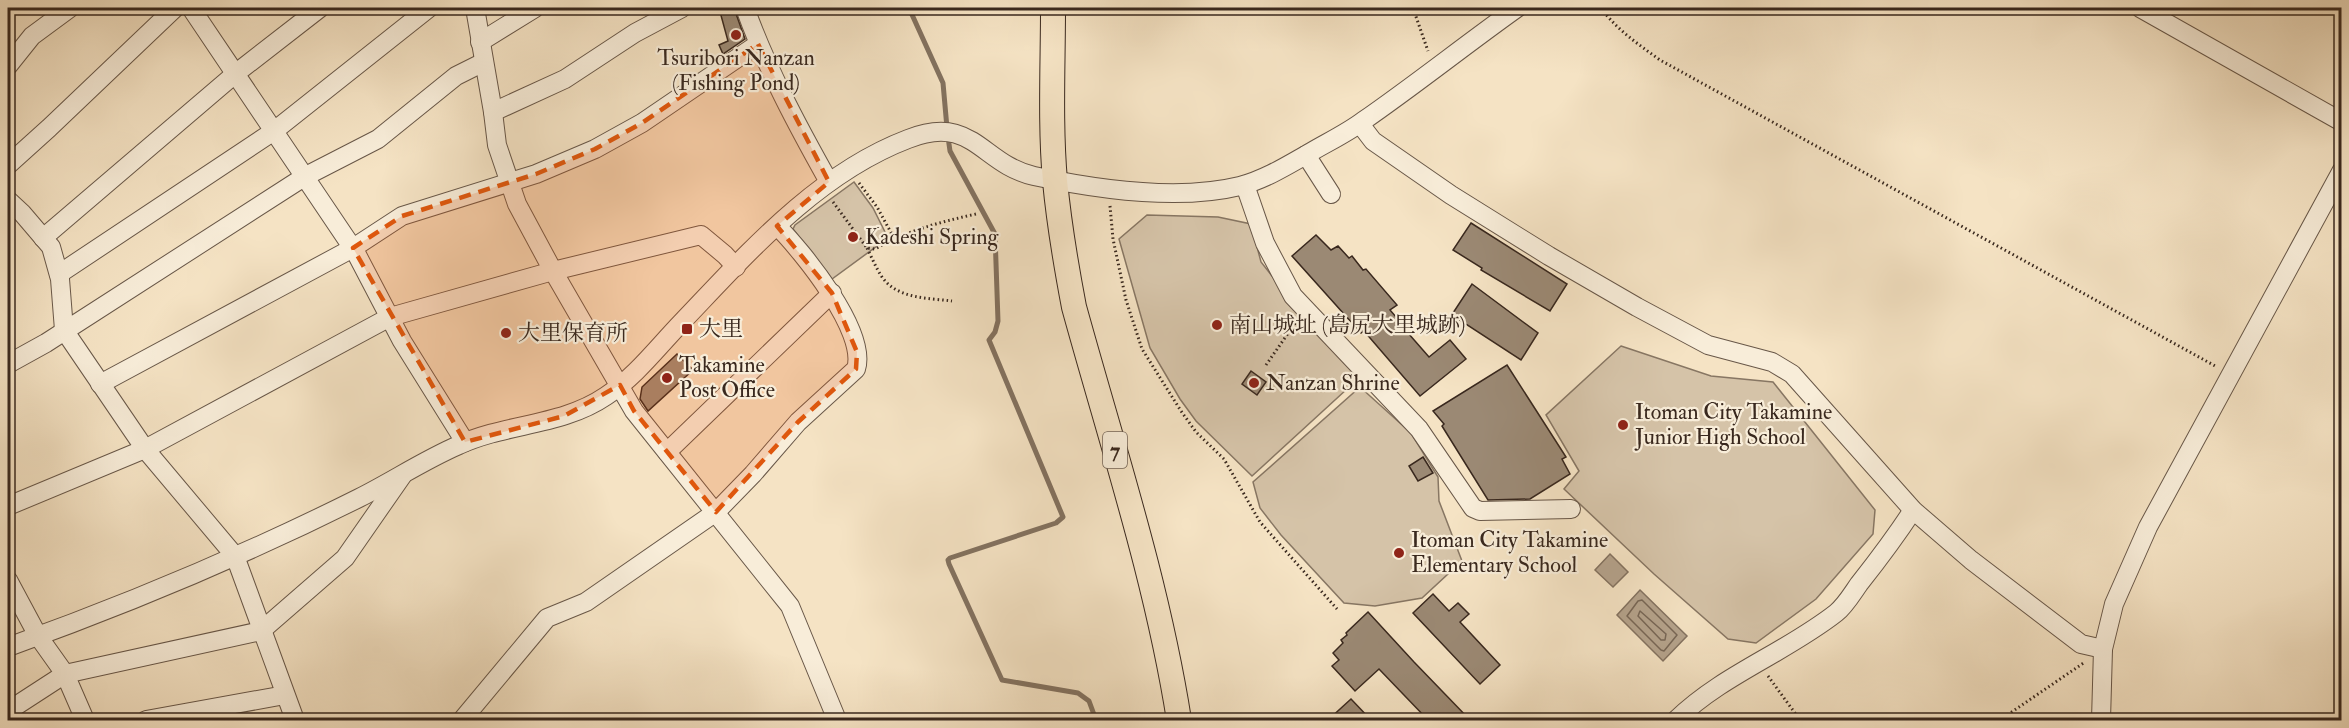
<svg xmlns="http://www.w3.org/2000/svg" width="2349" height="728" font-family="'IM FELL Double Pica','Noto Serif JP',serif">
  <rect width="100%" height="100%" fill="#f5e3c4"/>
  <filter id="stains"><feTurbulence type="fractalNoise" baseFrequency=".00333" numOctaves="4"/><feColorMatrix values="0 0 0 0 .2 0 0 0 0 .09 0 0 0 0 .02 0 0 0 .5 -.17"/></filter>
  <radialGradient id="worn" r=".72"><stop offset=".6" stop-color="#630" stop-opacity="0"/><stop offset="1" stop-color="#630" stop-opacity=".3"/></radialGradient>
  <g fill="#d5c3a8" stroke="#877663" stroke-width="1.5">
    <path d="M 854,182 L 873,208 L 888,238 L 832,279 L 793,229 L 795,225 Z"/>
    <path d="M 1147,215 L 1218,217 L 1251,224 L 1261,262 L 1305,318 L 1359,378 L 1252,476 L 1196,421 L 1180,399 L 1150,348 L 1119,239 Z"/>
    <path d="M 1621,346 L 1711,376 L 1773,382 L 1875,510 L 1873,534 L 1816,599 L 1756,643 L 1728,639 L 1654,574 L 1564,489 L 1579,471 L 1546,415 Z"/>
    <path d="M 1360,387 L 1411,433 L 1438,477 L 1439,501 L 1462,561 L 1422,598 L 1375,606 L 1344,603 L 1281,535 L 1260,508 L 1253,482 Z"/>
  </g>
  <g fill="#b5a38c" stroke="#837260" stroke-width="1.5">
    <path d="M 1610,554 L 1628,572 L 1613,587 L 1595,570 Z"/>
    <path d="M 1640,590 L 1687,636 L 1663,661 L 1617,615 Z"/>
  </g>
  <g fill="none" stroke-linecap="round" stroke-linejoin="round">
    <g stroke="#765" stroke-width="1.5">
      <path d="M 1642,600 L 1677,635 L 1664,651 L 1661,650 L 1627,616 L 1638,601 Z"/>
      <path d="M 1640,611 L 1666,634 L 1665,640 L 1661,640 L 1638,616 Z"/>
    </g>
    <g stroke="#837260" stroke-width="5">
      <path d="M 909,8 L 943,83 L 947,128"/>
      <path d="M 948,137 L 950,151 L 995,234 L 998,321 L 995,332 L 989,340 L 1063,517 L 1056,523 L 950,558 L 948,560 L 949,564 L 1002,680 L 1078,693 L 1089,701 L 1096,720"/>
    </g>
  </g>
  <g fill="#9b8974" stroke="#39281e" stroke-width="1.5">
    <path d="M 719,8 L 734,8 L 745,39 L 723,54 L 719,45 L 728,41 Z"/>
    <path d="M 1471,223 L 1567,284 L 1550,311 L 1481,270 L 1482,268 L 1453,250 Z"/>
    <path d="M 1316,235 L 1331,250 L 1338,246 L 1349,258 L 1352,256 L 1363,270 L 1366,269 L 1397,305 L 1390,310 L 1402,324 L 1401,325 L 1429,357 L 1450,340 L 1466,359 L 1420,396 L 1364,331 L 1361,333 L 1292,256 Z"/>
    <path d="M 1472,284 L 1538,333 L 1521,360 L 1458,319 L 1453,313 Z"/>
    <path d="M 677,354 L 693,370 L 648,411 L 640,399 L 642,387 Z"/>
    <path d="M 1507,365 L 1566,457 L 1562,459 L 1570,474 L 1530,499 L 1488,500 L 1442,426 L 1444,424 L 1433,411 Z"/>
    <path d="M 1251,371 L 1266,382 L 1257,395 L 1242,384 Z"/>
    <path d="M 1423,457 L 1433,473 L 1418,481 L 1409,466 Z"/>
    <path d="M 1433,594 L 1449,611 L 1458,603 L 1469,614 L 1460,622 L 1500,665 L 1480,684 L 1413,613 Z"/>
    <path d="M 1368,612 L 1414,662 L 1470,720 L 1428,720 L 1379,669 L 1355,691 L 1332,666 L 1339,660 L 1333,653 L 1343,643 L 1341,640 L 1347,635 L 1346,633 Z"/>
    <path d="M 1351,699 L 1371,720 L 1328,720 Z"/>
  </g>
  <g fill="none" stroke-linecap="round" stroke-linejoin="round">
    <defs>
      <g id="minor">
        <path d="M 191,8 L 356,253 L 402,341 L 465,442"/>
        <path d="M 475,8 L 493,112 L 497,145 L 517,204 L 553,271 L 634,411 L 790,606 L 837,720"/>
        <path d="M 745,8 C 767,69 797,125 829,182"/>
        <path d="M 2140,8 L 2342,122"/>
        <path d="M 480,42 L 535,8"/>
        <path d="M 8,66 L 32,36 L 70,8"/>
        <path d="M 493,112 L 565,79 L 635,33 L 682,8"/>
        <path d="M 1360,124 L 1373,141 L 1451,195 L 1549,256 L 1637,307 L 1708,345 L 1772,362 L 1792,374 L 1913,510 L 1971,560 L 2081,644 L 2103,649"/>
        <path d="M 1306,155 L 1331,194"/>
        <path d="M 8,165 L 49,128 L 175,8"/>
        <path d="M 1245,185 L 1265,243 L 1293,296 L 1419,429 L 1473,508 L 1480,511 L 1571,509"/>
        <path d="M 8,200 L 22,213 L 51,247 L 60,279 L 64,330 L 145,449 L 235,556 L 295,720"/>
        <path d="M 43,238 L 235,74 L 320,8"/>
        <path d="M 59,274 L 274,131 L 429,8"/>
        <path d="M 8,364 L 46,343 L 304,177 L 378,139 L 456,76 L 484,62"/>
        <path d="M 100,384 L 353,248 L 402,216 L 536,174 L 595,149 L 642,123 L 758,44"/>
        <path d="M 667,452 L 832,293"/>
        <path d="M 8,506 L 145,449 L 390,317 L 553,271 L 701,235 L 725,255 L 736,267"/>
        <path d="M 8,580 L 38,636 L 65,674 L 85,720"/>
        <path d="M 8,647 C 128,604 245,555 359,498 C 393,481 424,460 459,445 C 507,423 562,426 606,396 C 635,377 657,348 681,323 C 747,254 816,174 908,139 C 973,113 981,164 1034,176 C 1095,189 1179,201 1240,186 C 1266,179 1288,165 1311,152 C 1328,142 1347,133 1363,121 C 1415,85 1465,45 1517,8"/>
        <path d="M 8,711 L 65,674 L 261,631 L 345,558 L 402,476"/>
        <path d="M 146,720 L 285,695"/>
        <path d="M 462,720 L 547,618 L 586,602 L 716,512 L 753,474 L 798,422 L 856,369 C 868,332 802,251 777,226"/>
        <path d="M 1676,720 C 1722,675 1785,653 1836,613 C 1845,606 1852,594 1859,584 C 1878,560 1896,536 1913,510"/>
        <path d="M 2101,720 L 2103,649 L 2114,604 L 2148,527 L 2342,170"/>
      </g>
      <path id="major" d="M 1053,8 C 1053,65 1050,124 1055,181 C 1059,224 1066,265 1074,307 C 1112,445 1157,580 1179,720"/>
    </defs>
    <use href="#minor" stroke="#685748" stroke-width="20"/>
    <use href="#major" stroke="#39281e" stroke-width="26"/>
    <g stroke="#39281e" stroke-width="3" stroke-dasharray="1.5 3" stroke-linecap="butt">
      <path d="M 1413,8 L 1428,51"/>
      <path d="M 1601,8 C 1617,30 1638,44 1660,60 L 2217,367"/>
      <path d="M 859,183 L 877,207 L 894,238"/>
      <path d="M 833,202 L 867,248 L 875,249 C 906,231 940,222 976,214"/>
      <path d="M 1110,206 L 1113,239 L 1126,300 L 1142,349 L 1181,411 L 1196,432 L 1224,459 L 1260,522 L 1337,609"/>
      <path d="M 867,248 C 872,258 876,268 882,277 C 897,299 929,298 952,301"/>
      <path d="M 1266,365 L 1296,322"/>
      <path d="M 1768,676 L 1800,720"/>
      <path d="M 2000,720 L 2085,662"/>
    </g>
    <use href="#minor" stroke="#f8edd9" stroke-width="18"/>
    <use href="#major" stroke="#f5e3c4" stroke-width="24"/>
  </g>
  <path fill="#df570d" fill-opacity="0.2" stroke="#df570d" stroke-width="4.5" stroke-dasharray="12 8" stroke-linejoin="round" d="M 758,44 L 829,182 L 777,226 L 832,293 L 857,352 L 856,369 L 798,422 L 716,512 L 634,411 L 620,385 L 564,416 L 465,442 L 353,248 L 402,216 L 536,174 L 595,149 L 642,123 Z"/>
  <g fill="#8f2418" stroke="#f8edd9" stroke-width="2">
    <circle cx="736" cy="35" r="6"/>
    <circle cx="853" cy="237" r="6"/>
    <circle cx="1217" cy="325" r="6"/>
    <rect x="681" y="323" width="12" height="12" rx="3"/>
    <circle cx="506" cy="333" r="6"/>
    <circle cx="667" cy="378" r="6"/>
    <circle cx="1254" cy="383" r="6"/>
    <circle cx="1623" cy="425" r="6"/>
    <circle cx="1399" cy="553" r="6"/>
  </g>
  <g text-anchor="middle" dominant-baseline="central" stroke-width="4.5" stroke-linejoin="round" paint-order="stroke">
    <rect fill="#f8edd9" stroke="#726356" stroke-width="1.5" x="1103" y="432" width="24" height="36" rx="4.5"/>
    <g font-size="21" font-weight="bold" fill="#39281e">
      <text x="1115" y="450">7</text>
    </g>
    <g font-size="22" fill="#39281e" stroke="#f8edd9" text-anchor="start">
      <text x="736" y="58" text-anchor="middle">Tsuribori Nanzan<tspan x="736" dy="25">(Fishing Pond)</tspan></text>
      <text x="865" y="237">Kadeshi Spring</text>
      <text x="1229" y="325">南山城址 (島尻大里城跡)</text>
      <text x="699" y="329">大里</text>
      <text x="518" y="333">大里保育所</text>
      <text x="679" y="365">Takamine<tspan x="679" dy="25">Post Office</tspan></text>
      <text x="1266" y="383">Nanzan Shrine</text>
      <text x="1635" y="412">Itoman City Takamine<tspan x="1635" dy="25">Junior High School</tspan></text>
      <text x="1411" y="540">Itoman City Takamine<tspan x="1411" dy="25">Elementary School</tspan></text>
    </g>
  </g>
  <rect width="2349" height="728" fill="none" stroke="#f5e3c4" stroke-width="30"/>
  <rect x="9" y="9" width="2331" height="710" fill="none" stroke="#39281e" stroke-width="3"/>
  <rect x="15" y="15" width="2319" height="698" fill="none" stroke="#39281e" stroke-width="1.5"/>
  <rect width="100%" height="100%" filter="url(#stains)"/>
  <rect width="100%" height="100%" fill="url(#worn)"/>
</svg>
